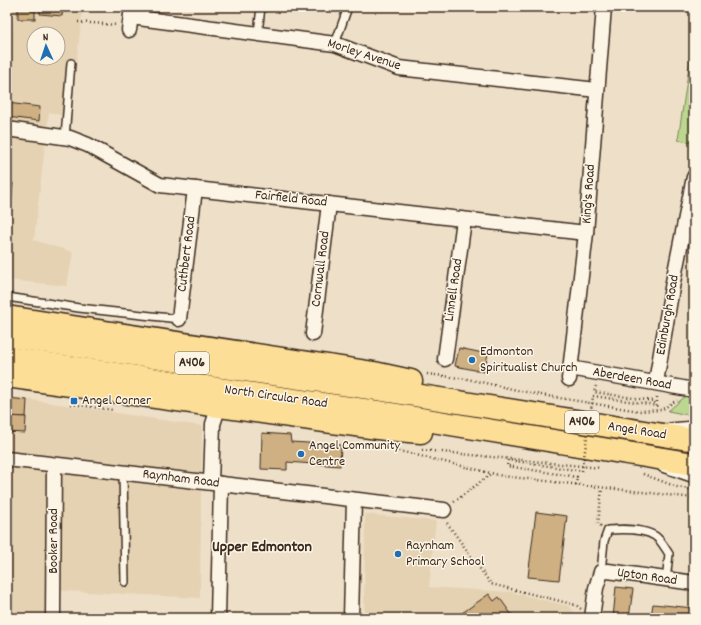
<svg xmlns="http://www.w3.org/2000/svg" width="701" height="625" font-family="Dekko,sans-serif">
  <rect width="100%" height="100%" fill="#eee0c8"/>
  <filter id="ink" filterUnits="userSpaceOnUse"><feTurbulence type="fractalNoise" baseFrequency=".025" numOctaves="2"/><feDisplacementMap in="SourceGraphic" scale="8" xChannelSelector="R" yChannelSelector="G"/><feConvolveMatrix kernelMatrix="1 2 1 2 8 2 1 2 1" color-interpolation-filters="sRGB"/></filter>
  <g filter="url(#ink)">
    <g fill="#e5d2b3" fill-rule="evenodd">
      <path d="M 15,7 L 83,7 L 70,118 L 49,112 L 34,240 L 73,252 L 67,286 L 7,280 L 7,75 ZM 34,34 L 58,34 L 58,58 L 34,58 Z"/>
      <path d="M 7,396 L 202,426 L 200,598 L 47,590 L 46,618 L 7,618 Z"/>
      <path d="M 365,514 L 436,521 L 429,587 L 511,592 L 569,606 L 579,618 L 364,618 Z"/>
    </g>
    <g fill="#bcd890" stroke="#7c8157">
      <path d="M 694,32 L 694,143 L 678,140 Z"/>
      <path d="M 688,394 L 694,394 L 694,416 L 668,411 Z"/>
    </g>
    <g fill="#cfb083" stroke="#3b2a1e">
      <rect x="18" y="7" width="17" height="12"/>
      <path d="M 40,7 L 63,7 L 62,16 L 40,14 Z"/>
      <path d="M 7,103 L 40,107 L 39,121 L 7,117 Z"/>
      <path d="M 7,183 L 13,183 L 10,218 L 7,217 Z"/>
      <path d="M 459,348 L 488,354 L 484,372 L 455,366 Z"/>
      <path d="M 7,398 L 27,400 L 26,417 L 7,416 Z"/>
      <path d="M 7,416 L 26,417 L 25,433 L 7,432 Z"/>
      <path d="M 262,433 L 290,435 L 291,442 L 341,445 L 340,466 L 287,462 L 287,470 L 261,469 Z"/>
      <path d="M 536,512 L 567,516 L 559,580 L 528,577 Z"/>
      <path d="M 616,587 L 633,589 L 629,618 L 613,618 Z"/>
      <path d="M 489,594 L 494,601 L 499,597 L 514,618 L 455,618 Z"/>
      <path d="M 653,604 L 694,608 L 694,618 L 651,616 Z"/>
    </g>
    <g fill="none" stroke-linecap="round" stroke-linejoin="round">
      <defs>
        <g id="lane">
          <path d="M 258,33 L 261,7"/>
          <path d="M 335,44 L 348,7"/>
          <path d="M 65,137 L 71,63"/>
          <path d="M 7,297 L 79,308 L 179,319"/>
          <path d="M 670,427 L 694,425"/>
          <path d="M 662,468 L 694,479"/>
          <path d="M 123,472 L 125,582"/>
          <path d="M 601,572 L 604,541 L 608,530 C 622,529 643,528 655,536 C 661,540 665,548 669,554 L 666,580"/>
        </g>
        <g id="street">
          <path d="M 131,17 L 335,44 L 399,68 L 597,90"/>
          <path d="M 129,30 L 132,7"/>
          <path d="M 7,129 L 70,138 L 88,145 L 160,185 L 586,233"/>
          <path d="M 179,319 L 195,189"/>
          <path d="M 313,334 L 329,204"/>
          <path d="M 445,359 L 464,220"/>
          <path d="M 570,368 L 694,390"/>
          <path d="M 569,379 L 586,233 L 604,7"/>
          <path d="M 656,382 L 673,282 L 694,177"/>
          <path d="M 7,459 L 444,510"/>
          <path d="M 211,482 L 213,424 L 219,406"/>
          <path d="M 53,618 L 54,465"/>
          <path d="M 218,618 L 221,484"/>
          <path d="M 351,618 L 354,500"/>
          <path d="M 592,618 L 596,588 L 601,572 L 608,571 L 694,583"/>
        </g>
        <g id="highway">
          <path d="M 7,317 L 374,373 L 411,381"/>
          <path d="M 7,336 L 384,390 L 694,440"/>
          <path d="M 7,358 L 384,413 L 694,464"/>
          <path d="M 7,376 L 325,421 L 386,429 L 421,432"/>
        </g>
      </defs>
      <use href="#lane" stroke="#3b2a1e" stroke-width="10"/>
      <use href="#street" stroke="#3b2a1e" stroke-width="17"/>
      <use href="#highway" stroke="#3b2a1e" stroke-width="25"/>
      <g stroke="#3b2a1e" stroke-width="2.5" stroke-dasharray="1 3" stroke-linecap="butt">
        <path d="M 78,22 L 117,25"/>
        <path d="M 427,374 L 467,379 L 535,394 L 639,411 L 661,410 L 677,400"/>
        <path d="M 596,386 L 594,392 L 653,401 L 659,408"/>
        <path d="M 593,396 L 656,405"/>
        <path d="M 71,404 L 113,410"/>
        <path d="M 383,447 L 503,476 L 694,498"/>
        <path d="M 422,450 L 601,468"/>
        <path d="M 643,474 L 677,487 L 690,489"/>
        <path d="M 576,485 L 577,477 L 507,466 L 508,460 L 582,471"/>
        <path d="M 454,502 L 492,473"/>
        <path d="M 447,523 L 491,584 L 576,605 L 581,609"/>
        <path d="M 601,526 L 598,524 L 602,488"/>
      </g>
      <use href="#lane" stroke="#fcf5e5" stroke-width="7"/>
      <use href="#street" stroke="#fcf5e5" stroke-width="14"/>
      <use href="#highway" stroke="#fdde96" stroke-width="22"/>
      <g stroke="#3b2a1e" stroke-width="2.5" stroke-dasharray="1 3" stroke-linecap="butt">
        <path d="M 657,406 L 657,395"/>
        <path d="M 582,471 L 593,396"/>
      </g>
    </g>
  </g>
  <g fill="#1f6fb2" stroke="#fcf5e5" stroke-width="1.5">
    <circle cx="472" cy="360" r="4"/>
    <rect x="70" y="397" width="8" height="8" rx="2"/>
    <circle cx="301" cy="454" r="4"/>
    <circle cx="398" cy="554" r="4"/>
  </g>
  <g text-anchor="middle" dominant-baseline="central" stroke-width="3" stroke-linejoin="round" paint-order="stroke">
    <g fill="#fcf5e5" stroke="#75675a" stroke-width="1">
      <rect x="175" y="352" width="34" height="22" rx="3"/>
      <rect x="565" y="411" width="34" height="22" rx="3"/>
    </g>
    <g font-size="13" font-weight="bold" fill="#3b2a1e">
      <text x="192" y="363">A406</text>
      <text x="582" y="422">A406</text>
    </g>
    <g font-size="14" fill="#3b2a1e" stroke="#fcf5e5">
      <text transform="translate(364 55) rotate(18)">Morley Avenue</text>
      <text transform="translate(589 194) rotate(-86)">King's Road</text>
      <text transform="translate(291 199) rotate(6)">Fairfield Road</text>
      <text transform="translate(187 254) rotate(-83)">Cuthbert Road</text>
      <text transform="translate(321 269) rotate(-83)">Cornwall Road</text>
      <text transform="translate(454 290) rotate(-82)">Linnell Road</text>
      <text transform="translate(668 315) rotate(-80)">Edinburgh Road</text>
      <text transform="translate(632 379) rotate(10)">Aberdeen Road</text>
      <text transform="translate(276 397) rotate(8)">North Circular Road</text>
      <text transform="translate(637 431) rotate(9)">Angel Road</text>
      <text transform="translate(181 479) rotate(7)">Raynham Road</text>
      <text transform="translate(54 541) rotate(-90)">Booker Road</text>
      <text transform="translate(647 577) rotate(8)">Upton Road</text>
    </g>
    <g font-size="14" fill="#3b2a1e" stroke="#fcf5e5" text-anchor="start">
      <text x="480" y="352">Edmonton<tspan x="480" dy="16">Spiritualist Church</tspan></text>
      <text x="82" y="401">Angel Corner</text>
      <text x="309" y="446">Angel Community<tspan x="309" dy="16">Centre</tspan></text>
      <text x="406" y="546">Raynham<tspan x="406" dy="16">Primary School</tspan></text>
    </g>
    <g font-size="16" font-weight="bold" fill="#3b2a1e" stroke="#fcf5e5">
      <text x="262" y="547">Upper Edmonton</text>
    </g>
  </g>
  <rect width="701" height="625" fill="none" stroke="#fcf5e5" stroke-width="24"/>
  <rect x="12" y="12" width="677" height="601" fill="none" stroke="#3b2a1e" stroke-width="1.5" filter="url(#ink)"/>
  <g transform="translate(46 46) rotate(357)"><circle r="19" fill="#fcf5e5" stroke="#afa495"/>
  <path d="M0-3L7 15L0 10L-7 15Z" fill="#1f6fb2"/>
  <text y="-6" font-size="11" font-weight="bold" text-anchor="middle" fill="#3b2a1e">N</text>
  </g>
</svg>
